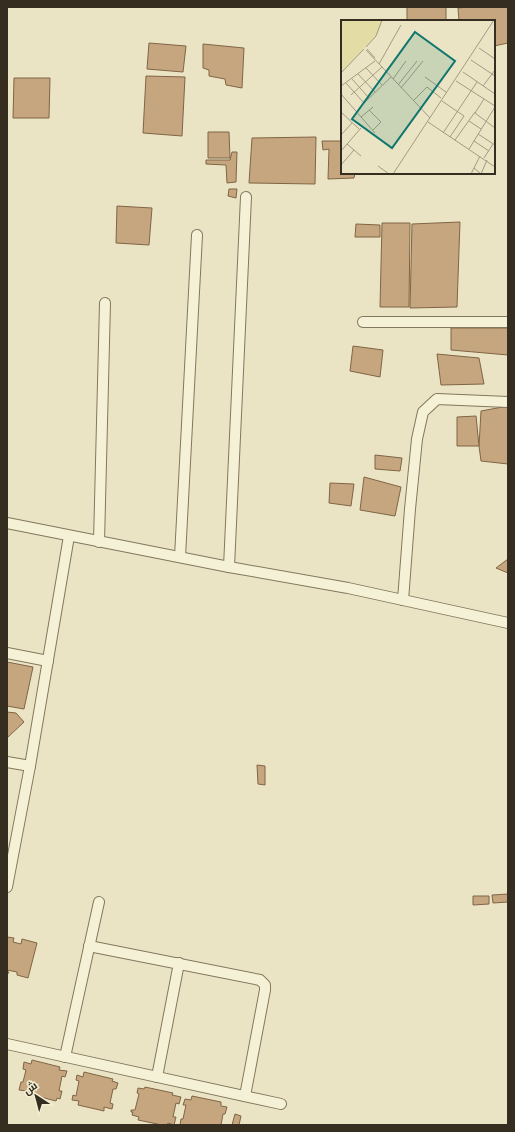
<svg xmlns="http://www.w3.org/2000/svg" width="515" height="1132" font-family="'Playfair Display',Cairo,serif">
  <rect width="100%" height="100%" fill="#eae4c5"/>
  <g fill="#c5a67e" stroke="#806545">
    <rect x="407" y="7" width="39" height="14"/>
    <path d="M 469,7 L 508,7 L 508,43 L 494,46 L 494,21 L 459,21 L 458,8 Z"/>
    <path d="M 149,43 L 186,46 L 183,72 L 147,69 Z"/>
    <path d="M 203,44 L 244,48 L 242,88 L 226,85 L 225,79 L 209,76 L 209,70 L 203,68 Z"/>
    <path d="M 146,76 L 185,77 L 182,136 L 143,133 Z"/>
    <path d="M 14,78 L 50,78 L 49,118 L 13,118 Z"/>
    <path d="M 208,132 L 229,132 L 230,158 L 208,158 Z"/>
    <path d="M 316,137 L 315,184 L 249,183 L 252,138 Z"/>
    <path d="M 322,141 L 342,141 L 342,173 L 355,173 L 354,178 L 328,179 L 329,149 L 323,150 Z"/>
    <path d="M 232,152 L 237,152 L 236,182 L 227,183 L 226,165 L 206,164 L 206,160 L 230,160 Z"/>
    <path d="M 229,189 L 237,189 L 236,198 L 228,196 Z"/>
    <path d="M 117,206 L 152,208 L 149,245 L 116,243 Z"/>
    <path d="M 460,222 L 457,307 L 410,308 L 412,224 Z"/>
    <path d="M 382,223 L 410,223 L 409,307 L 380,307 Z"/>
    <path d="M 356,224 L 380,225 L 380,237 L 355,237 Z"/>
    <path d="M 451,328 L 508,328 L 508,355 L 451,350 Z"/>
    <path d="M 353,346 L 383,350 L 380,377 L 350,371 Z"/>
    <path d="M 437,354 L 479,358 L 484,384 L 441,385 Z"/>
    <path d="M 508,406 L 508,464 L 481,461 L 479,446 L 481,411 Z"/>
    <path d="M 476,416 L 479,446 L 457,446 L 457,417 Z"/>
    <path d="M 375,455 L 402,458 L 400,471 L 375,469 Z"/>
    <path d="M 364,477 L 401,487 L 395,516 L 360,510 Z"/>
    <path d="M 330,483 L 354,484 L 351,506 L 329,503 Z"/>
    <path d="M 508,559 L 508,573 L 496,568 Z"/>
    <path d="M 7,662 L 33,667 L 24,709 L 7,706 Z"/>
    <path d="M 7,712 L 16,713 L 24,722 L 7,738 Z"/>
    <path d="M 257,765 L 265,766 L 265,785 L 258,784 Z"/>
    <path d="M 508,894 L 508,902 L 493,903 L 492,895 Z"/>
    <path d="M 473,896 L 489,896 L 489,904 L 473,905 Z"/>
    <path d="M 7,937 L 14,938 L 13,942 L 21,944 L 22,939 L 37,943 L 28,978 L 17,975 L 17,972 L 7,970 L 9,973 L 7,973 Z"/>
    <path d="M 32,1060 L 60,1067 L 59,1070 L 67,1071 L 65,1077 L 62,1076 L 59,1091 L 62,1091 L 60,1099 L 57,1098 L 56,1101 L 25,1093 L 26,1091 L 19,1090 L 21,1082 L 23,1082 L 26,1070 L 23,1069 L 24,1062 L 31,1064 Z"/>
    <path d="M 84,1072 L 113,1079 L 112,1081 L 118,1083 L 116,1089 L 113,1089 L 110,1103 L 113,1104 L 112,1109 L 104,1107 L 104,1111 L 78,1105 L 79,1101 L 72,1100 L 73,1095 L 76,1096 L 79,1081 L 76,1080 L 77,1075 L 83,1077 Z"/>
    <path d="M 145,1087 L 173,1093 L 172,1095 L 181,1097 L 179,1104 L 176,1103 L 173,1117 L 176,1117 L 174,1125 L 168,1123 L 167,1125 L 162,1125 L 138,1120 L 139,1117 L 132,1115 L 133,1112 L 131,1112 L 131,1110 L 135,1110 L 139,1094 L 137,1093 L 138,1088 L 144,1089 Z"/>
    <path d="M 192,1096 L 221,1102 L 221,1106 L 227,1107 L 225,1114 L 223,1114 L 221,1125 L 180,1125 L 181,1119 L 183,1119 L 186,1105 L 183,1105 L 185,1099 L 191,1100 Z"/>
    <path d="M 235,1114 L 241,1116 L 239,1125 L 232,1125 Z"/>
  </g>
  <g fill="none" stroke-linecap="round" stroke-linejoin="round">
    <defs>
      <g id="street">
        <path d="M 363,322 L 508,322"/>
        <path d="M 7,523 L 229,567 L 348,588 L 508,623"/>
        <path d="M 99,542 L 105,303"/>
        <path d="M 180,557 L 197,235"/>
        <path d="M 229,567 L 246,197"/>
        <path d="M 403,600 L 410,509 L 417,439 L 423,412 L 437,399 L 508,402"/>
        <path d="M 7,653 L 48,661"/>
        <path d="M 7,762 L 30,766"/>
        <path d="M 7,887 L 30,766 L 69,536"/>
        <path d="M 89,946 L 260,980 L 265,985 L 265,990 L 245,1096"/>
        <path d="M 7,1044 L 281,1104"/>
        <path d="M 65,1057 L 99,902"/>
        <path d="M 157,1077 L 179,963"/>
      </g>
    </defs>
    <use href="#street" stroke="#83775d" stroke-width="12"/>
    <use href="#street" stroke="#f5f1d7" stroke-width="10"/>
  </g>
  <g transform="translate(341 20)">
    <rect width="154" height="154" fill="#eae4c5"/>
    <path d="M 42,0 L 37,13 L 0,53 L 0,1 Z" fill="#e3dca4"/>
    <path fill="none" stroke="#a29b83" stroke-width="1" d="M 25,27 L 35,16 L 41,0M 138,28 L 154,39M 26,29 L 34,38M 25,30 L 89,98M 130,40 L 154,56M 38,44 L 60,5M 25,48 L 41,65M 122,52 L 154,74M 0,53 L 23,29M 17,54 L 34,72M 84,57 L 105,72M 11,59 L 28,78M 52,59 L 65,41M 115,61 L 154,86M 5,63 L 23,83M 57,65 L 76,41M 0,66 L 34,41M 142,66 L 154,50M 60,68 L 82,41M 0,74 L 34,113M 10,75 L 41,47M 143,79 L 134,93 L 154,108M 72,81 L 86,67 L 100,78M 101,81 L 123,96 L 109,117M 20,86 L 50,57M 28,90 L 40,102 L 32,110M 0,92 L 18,109M 20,97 L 32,87M 128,101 L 140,109M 87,102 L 154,147M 102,113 L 136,62M 137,114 L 154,125M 0,115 L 11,103M 114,120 L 134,92M 133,121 L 148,131M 6,124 L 20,136M 128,129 L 154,87M 0,131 L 20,108M 143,138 L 152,124M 0,145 L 13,130M 37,146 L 48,154M 133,148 L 140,154 L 146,140M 52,154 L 153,0M 130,154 L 139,136"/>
    <path fill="#0f766e" fill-opacity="0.15" stroke="#0f766e" stroke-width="2" d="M 74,12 L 114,41 L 51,128 L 11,99 Z"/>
    <rect width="154" height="154" fill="none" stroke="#352d1f" stroke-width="2"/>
  </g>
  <rect width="515" height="1132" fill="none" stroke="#352d1f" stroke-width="16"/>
  <g transform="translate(36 1096) rotate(324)" stroke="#f2eed4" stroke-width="3" paint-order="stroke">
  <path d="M0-3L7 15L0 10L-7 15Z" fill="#352d1f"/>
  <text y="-6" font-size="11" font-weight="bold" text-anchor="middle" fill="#352d1f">ش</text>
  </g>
</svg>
